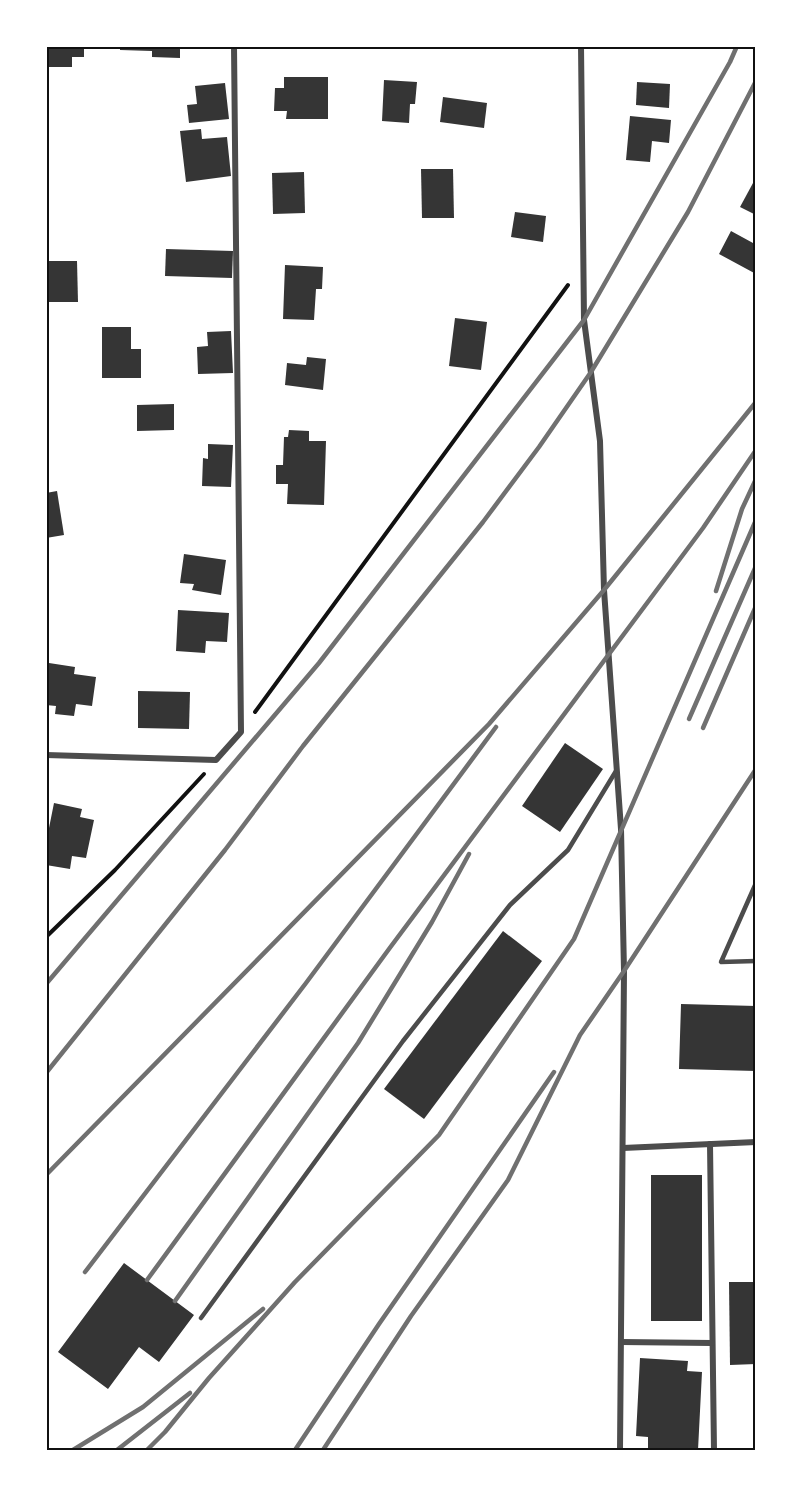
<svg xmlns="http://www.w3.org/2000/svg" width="802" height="1497" font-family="Ubuntu,sans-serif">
  <rect width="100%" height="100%" fill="#fff"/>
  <g fill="#353535">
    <path d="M 46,46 L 84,46 L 84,57 L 72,57 L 72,67 L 46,67 Z"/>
    <path d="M 120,46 L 180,46 L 180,58 L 152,57 L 152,51 L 120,50 Z"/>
    <path d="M 284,77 L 328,77 L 328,119 L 286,119 L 287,111 L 274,111 L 275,88 L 284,88 Z"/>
    <path d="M 384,80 L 417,82 L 415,104 L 410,104 L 409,123 L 382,121 Z"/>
    <path d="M 637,82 L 670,84 L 669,108 L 636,105 Z"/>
    <path d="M 225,83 L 229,119 L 189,123 L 187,105 L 197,104 L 195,86 Z"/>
    <path d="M 443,97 L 487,103 L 484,128 L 440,122 Z"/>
    <path d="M 630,116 L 671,120 L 669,143 L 652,141 L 650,162 L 626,160 Z"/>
    <path d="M 201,129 L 202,139 L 227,137 L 231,176 L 186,182 L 180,131 Z"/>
    <path d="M 421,169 L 453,169 L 454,218 L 422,218 Z"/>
    <path d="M 304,172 L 305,213 L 273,214 L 272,173 Z"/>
    <path d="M 753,183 L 756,184 L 756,215 L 740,207 Z"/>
    <path d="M 515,212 L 546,216 L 543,242 L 511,237 Z"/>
    <path d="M 731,231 L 753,243 L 756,239 L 756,274 L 719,254 Z"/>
    <path d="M 166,249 L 233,251 L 232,278 L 165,276 Z"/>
    <path d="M 46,261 L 77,261 L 78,302 L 46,302 Z"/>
    <path d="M 285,265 L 323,267 L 322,289 L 316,289 L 314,320 L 283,319 Z"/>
    <path d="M 455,318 L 487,322 L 481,370 L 449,366 Z"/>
    <path d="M 102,327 L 131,327 L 131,349 L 141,349 L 141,378 L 102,378 Z"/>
    <path d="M 231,331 L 233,373 L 198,374 L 197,347 L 208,346 L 207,332 Z"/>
    <path d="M 307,357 L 326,359 L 323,390 L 285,385 L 287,363 L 306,365 Z"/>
    <path d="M 174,404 L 174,430 L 137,431 L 137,405 Z"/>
    <path d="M 289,430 L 309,431 L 309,441 L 326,441 L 324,505 L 287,504 L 288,484 L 276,484 L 276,465 L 283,465 L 284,437 L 288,437 Z"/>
    <path d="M 208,444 L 233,445 L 231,487 L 202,486 L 203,458 L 208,459 Z"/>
    <path d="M 57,491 L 64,535 L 46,538 L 46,493 Z"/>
    <path d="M 184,554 L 226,560 L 221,595 L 192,590 L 194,584 L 180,583 Z"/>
    <path d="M 178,610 L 229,613 L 227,642 L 206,641 L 205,653 L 176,651 Z"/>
    <path d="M 49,663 L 75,667 L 74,674 L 96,677 L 92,706 L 76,704 L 74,716 L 55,714 L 56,706 L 46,705 L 46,680 Z"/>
    <path d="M 138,691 L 190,692 L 189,729 L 138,728 Z"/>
    <path d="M 565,743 L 603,769 L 560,832 L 522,806 Z"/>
    <path d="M 54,803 L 82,809 L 80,817 L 94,820 L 86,858 L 72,856 L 70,869 L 46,865 L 46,843 Z"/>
    <path d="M 503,931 L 542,961 L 424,1119 L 384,1089 Z"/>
    <path d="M 681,1004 L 756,1006 L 756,1071 L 679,1069 Z"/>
    <rect x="651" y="1175" width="51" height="146"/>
    <path d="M 124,1263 L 194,1315 L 159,1362 L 139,1347 L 108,1389 L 58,1352 Z"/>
    <path d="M 729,1282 L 756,1282 L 756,1364 L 730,1365 Z"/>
    <path d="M 640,1358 L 688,1361 L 687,1371 L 702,1372 L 698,1450 L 648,1450 L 648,1437 L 636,1436 Z"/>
  </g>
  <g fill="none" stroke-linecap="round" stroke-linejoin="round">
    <g stroke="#111" stroke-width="4">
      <path d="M 255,712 L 568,285"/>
      <path d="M 46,937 L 115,870 L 204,774"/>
    </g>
    <g stroke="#4c4c4c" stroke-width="4.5">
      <path d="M 756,883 L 721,962 L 756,961"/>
      <path d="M 201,1318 L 403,1041 L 510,905 L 568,850 L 616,771"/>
    </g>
    <g stroke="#4c4c4c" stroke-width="6">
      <path d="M 581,46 L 584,320 L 600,441 L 604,590 L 621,829 L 624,971 L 620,1450"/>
      <path d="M 46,755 L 216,760 L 241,732 L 234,46"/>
      <path d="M 710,1144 L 714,1450"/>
      <path d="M 623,1148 L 756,1142"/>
      <path d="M 621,1342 L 712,1343"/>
    </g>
    <g stroke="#707070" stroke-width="4.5">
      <path d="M 716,591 L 742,509 L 756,479"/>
      <path d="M 689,719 L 756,566"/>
      <path d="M 703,728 L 756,606"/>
      <path d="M 46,984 L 319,663 L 584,320 L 730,62 L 737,46"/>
      <path d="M 46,1073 L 225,850 L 303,746 L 483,522 L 539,447 L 591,372 L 688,212 L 756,81"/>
      <path d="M 46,1175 L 489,724 L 604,590 L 756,402"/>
      <path d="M 85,1272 L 306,983 L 496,727"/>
      <path d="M 147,1280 L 389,949 L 703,528 L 756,450"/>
      <path d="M 175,1301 L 358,1043 L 432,922 L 469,854"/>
      <path d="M 73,1450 L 143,1407 L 263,1309"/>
      <path d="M 117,1450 L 190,1393"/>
      <path d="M 147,1450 L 165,1432 L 209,1378 L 295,1282 L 439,1135 L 574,939 L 756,520"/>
      <path d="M 295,1450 L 379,1324 L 554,1072"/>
      <path d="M 323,1450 L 411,1316 L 508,1180 L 580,1035 L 624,971 L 756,769"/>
    </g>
  </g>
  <rect width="802" height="1497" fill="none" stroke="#ffffff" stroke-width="96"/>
  <rect x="48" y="48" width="706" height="1401" fill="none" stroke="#111" stroke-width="2"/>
</svg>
